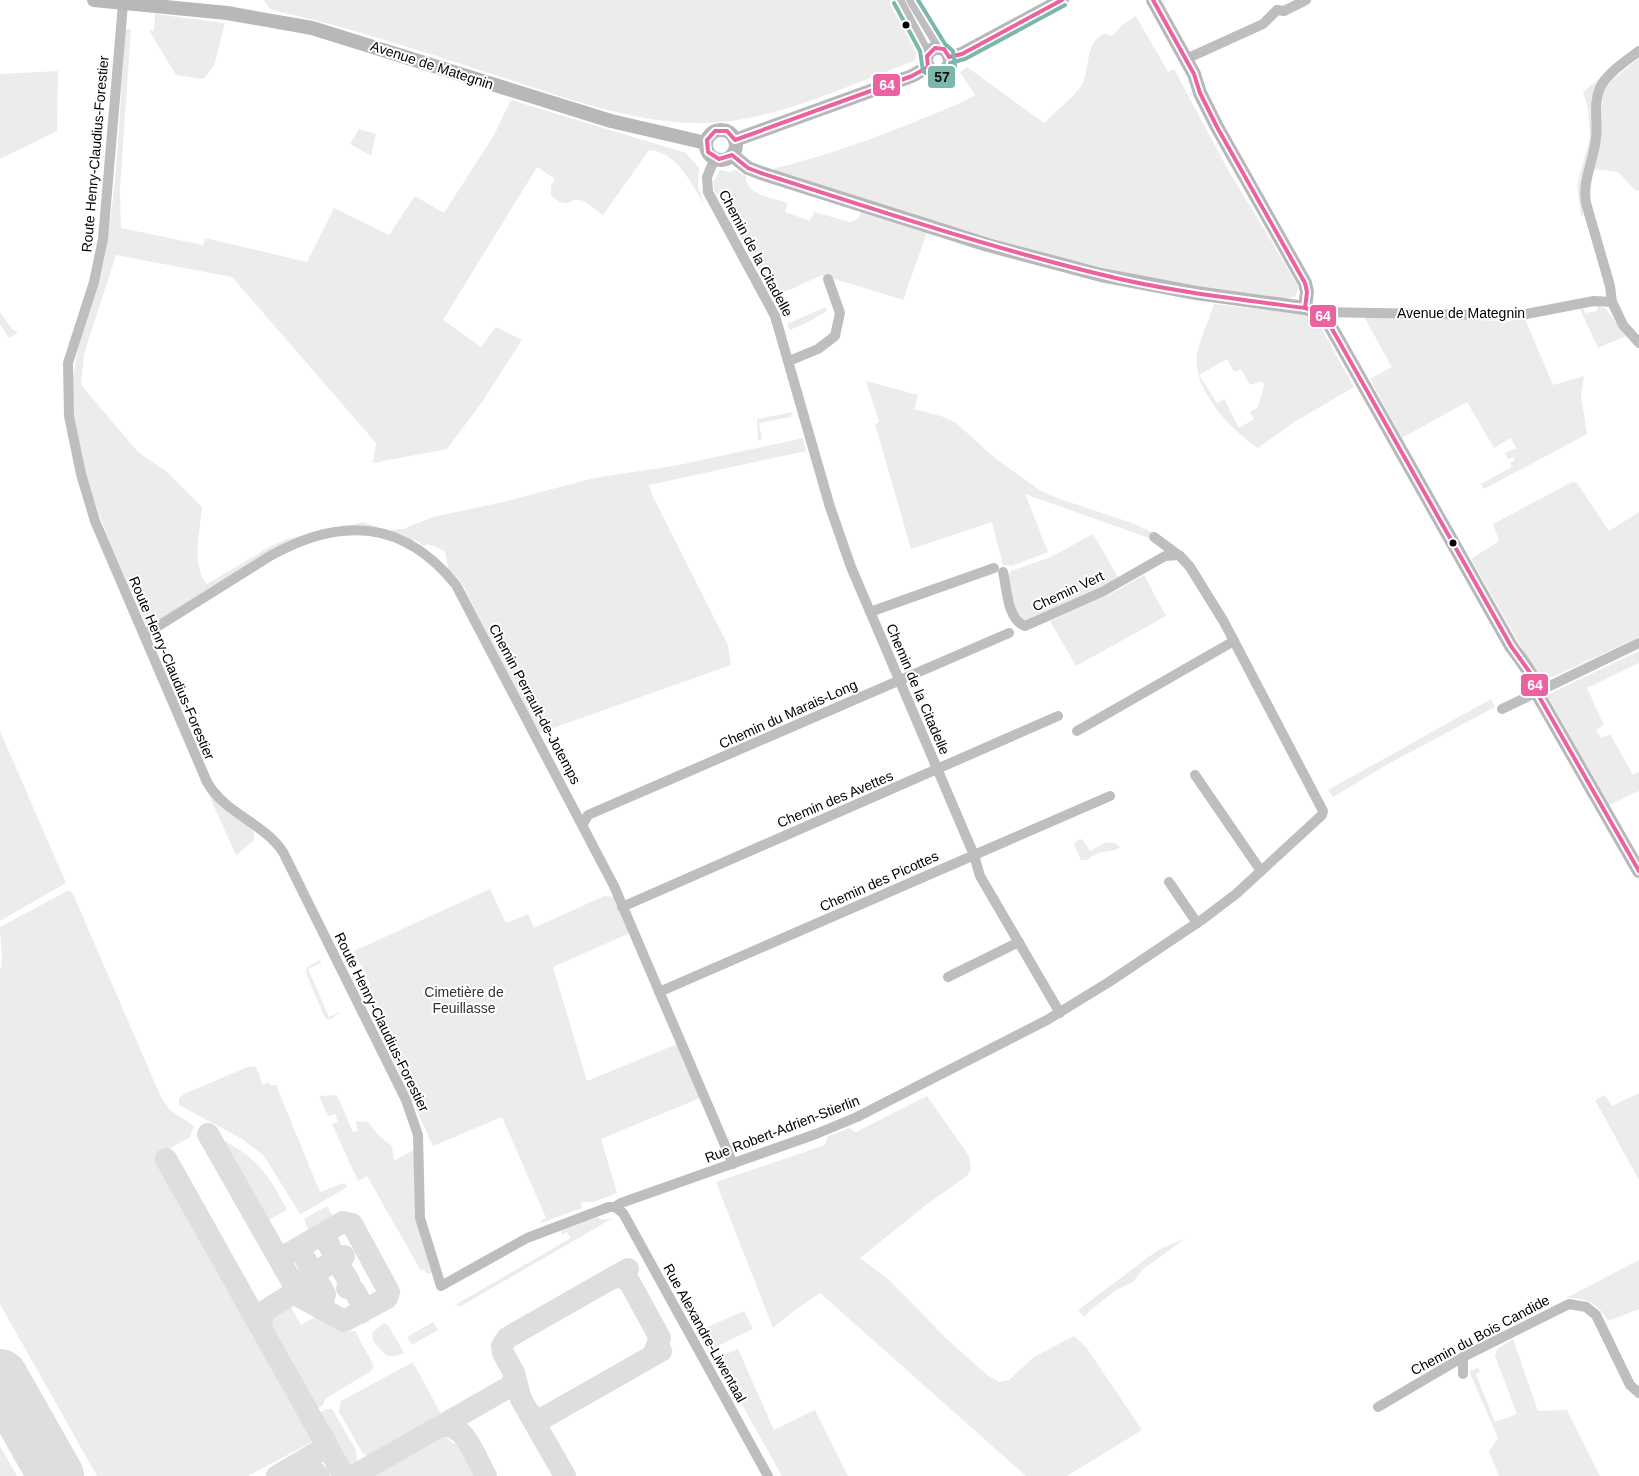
<svg xmlns="http://www.w3.org/2000/svg" width="1639" height="1476" font-family="Helvetica,sans-serif">
  <rect width="100%" height="100%" fill="#fff"/>
  <g fill="#ececec" fill-rule="evenodd">
    <path d="M 264,0 L 891,0 L 918,52 L 914,61 C 857,82 798,110 738,120 C 658,133 576,101 501,77 C 427,53 353,28 276,11 L 270,9 Z"/>
    <path d="M 155,14 L 225,23 L 214,66 L 203,79 L 176,75 L 149,30 L 154,31 Z"/>
    <path d="M 1136,16 L 1168,72 L 1174,69 L 1227,168 L 1299,287 L 1295,297 C 1270,303 1231,292 1205,288 C 1056,264 916,215 772,169 C 836,154 899,129 960,103 L 975,95 L 960,72 L 967,67 L 1044,123 C 1055,112 1070,100 1080,88 C 1091,74 1083,41 1105,34 L 1112,36 L 1122,25 Z"/>
    <path d="M 125,29 L 131,29 L 120,189 L 121,228 L 203,245 L 205,238 L 307,262 L 334,208 L 389,235 L 415,196 L 444,213 L 494,135 L 511,100 L 686,153 L 699,168 L 698,187 L 704,204 C 691,183 677,152 649,150 L 603,215 C 597,211 590,204 583,201 C 569,195 570,213 551,195 L 551,186 L 555,179 L 537,167 L 443,320 L 481,347 L 496,327 L 522,340 L 482,402 L 447,449 L 373,463 L 376,443 L 232,277 L 116,255 L 84,354 L 81,385 L 139,453 L 166,471 L 202,507 C 200,530 191,566 207,584 L 271,546 L 287,539 L 325,531 L 148,628 C 116,555 77,480 73,399 C 70,348 97,305 105,255 C 118,182 120,103 125,29 Z"/>
    <path d="M 1639,58 L 1639,190 L 1636,191 L 1618,172 L 1594,169 L 1604,90 L 1612,80 Z"/>
    <path d="M 58,71 L 57,131 L 0,159 L 0,74 Z"/>
    <path d="M 1607,72 L 1580,196 L 1584,214 L 1581,216 L 1577,186 L 1590,137 L 1588,108 L 1583,92 Z"/>
    <path d="M 359,129 L 376,134 L 371,156 L 350,144 Z"/>
    <path d="M 720,170 L 729,172 L 735,170 L 746,176 C 745,195 774,198 788,203 L 785,212 L 810,221 L 814,212 L 850,222 L 858,219 L 861,212 L 927,233 L 903,300 L 822,275 L 789,290 L 772,294 L 714,190 L 713,182 Z"/>
    <path d="M 1214,304 L 1306,314 L 1316,319 L 1354,387 L 1296,421 L 1258,448 C 1232,431 1192,390 1197,355 C 1200,338 1209,320 1214,304 ZM 1227,359 L 1234,372 L 1241,369 L 1250,385 L 1262,381 L 1264,386 L 1258,407 L 1250,412 L 1254,419 L 1239,428 L 1224,399 L 1217,403 L 1199,375 Z"/>
    <path d="M 1597,305 L 1606,309 L 1626,336 L 1598,348 L 1580,309 L 1583,308 L 1585,313 L 1597,311 Z"/>
    <path d="M 826,307 L 827,311 C 815,319 804,324 790,330 L 787,324 Z"/>
    <path d="M 0,312 L 12,329 L 18,333 L 9,338 L 0,324 Z"/>
    <path d="M 1364,317 L 1508,321 L 1525,319 L 1553,385 L 1584,376 L 1581,395 L 1587,434 L 1484,489 L 1481,484 L 1512,467 L 1510,463 L 1515,460 L 1513,457 L 1508,459 L 1505,453 L 1516,448 L 1511,438 L 1494,448 L 1467,402 L 1402,438 L 1370,379 L 1392,367 Z"/>
    <path d="M 866,381 L 918,395 L 914,409 L 944,417 L 956,423 L 996,459 L 1038,489 L 1057,498 L 1132,523 L 1156,534 L 1152,539 L 1025,494 L 1048,552 L 1012,566 L 1003,565 L 992,522 L 911,549 L 875,424 L 879,422 Z"/>
    <path d="M 793,412 L 790,417 L 759,423 L 762,439 L 758,440 L 757,419 Z"/>
    <path d="M 803,438 L 806,451 L 649,485 L 653,497 L 728,645 L 731,665 L 539,733 L 461,582 L 448,568 L 445,551 L 428,544 L 423,546 L 417,541 L 348,526 L 363,522 L 387,530 L 403,529 L 433,517 L 503,502 L 594,478 L 679,465 Z"/>
    <path d="M 1572,482 L 1577,483 L 1609,531 L 1639,512 L 1639,637 L 1555,676 L 1540,680 L 1471,559 L 1499,541 L 1493,524 Z"/>
    <path d="M 1093,534 L 1118,577 L 1098,589 L 1024,622 L 1017,618 L 1007,579 L 1011,571 L 1051,557 Z"/>
    <path d="M 1144,575 L 1166,616 L 1076,666 L 1050,621 L 1111,594 Z"/>
    <path d="M 1639,651 L 1639,663 L 1587,688 L 1604,725 L 1596,730 L 1601,738 L 1610,734 L 1633,775 L 1639,772 L 1639,791 L 1609,805 L 1547,695 Z"/>
    <path d="M 1491,699 L 1495,707 L 1388,764 L 1333,797 L 1328,790 Z"/>
    <path d="M 0,731 L 66,883 L 0,921 Z"/>
    <path d="M 207,791 L 220,806 L 254,829 L 254,840 L 238,854 L 236,855 Z"/>
    <path d="M 1080,839 L 1083,840 L 1090,851 C 1100,846 1110,837 1120,847 C 1113,854 1100,848 1087,860 L 1081,860 L 1074,844 Z"/>
    <path d="M 490,889 L 506,923 L 528,914 L 534,928 L 604,896 L 615,897 L 630,933 L 553,967 L 587,1081 L 677,1044 L 700,1098 L 601,1139 L 617,1193 L 594,1202 L 581,1202 L 582,1208 L 541,1223 L 540,1221 L 546,1218 L 502,1117 L 433,1146 L 361,989 L 370,984 L 354,951 Z"/>
    <path d="M 69,890 L 73,894 L 161,1097 L 170,1110 L 194,1126 L 190,1137 L 159,1155 L 315,1431 L 316,1438 L 312,1442 L 248,1476 L 97,1476 L 0,1304 L 0,971 C 4,962 0,939 0,927 Z"/>
    <path d="M 320,960 L 321,963 L 308,969 L 329,1017 L 342,1011 L 330,1020 L 325,1018 L 306,973 L 307,967 Z"/>
    <path d="M 250,1066 L 256,1067 L 263,1085 L 269,1082 L 270,1085 L 276,1085 L 320,1192 L 344,1183 L 347,1187 L 303,1213 L 300,1214 L 264,1156 L 242,1139 L 179,1105 L 179,1098 L 184,1094 Z"/>
    <path d="M 1639,1093 L 1639,1180 L 1595,1100 L 1605,1095 L 1612,1106 Z"/>
    <path d="M 337,1095 L 353,1132 L 358,1131 L 356,1121 L 368,1122 L 379,1136 L 392,1146 L 394,1161 L 414,1150 L 415,1218 L 431,1272 L 429,1274 L 426,1273 L 424,1269 L 421,1271 L 367,1176 L 358,1181 L 332,1124 L 338,1122 L 335,1114 L 328,1116 L 319,1096 Z"/>
    <path d="M 927,1096 L 969,1156 L 971,1170 L 967,1176 L 926,1205 L 860,1258 L 888,1279 L 949,1341 L 987,1375 L 999,1382 L 1009,1380 L 1034,1357 L 1074,1336 L 1086,1347 L 1142,1430 L 1067,1476 L 1026,1476 L 820,1293 L 791,1313 L 773,1328 L 716,1182 L 825,1145 L 827,1137 L 849,1128 L 856,1132 Z"/>
    <path d="M 211,1134 C 253,1154 266,1169 287,1210 L 265,1222 L 258,1211 L 254,1212 Z"/>
    <path d="M 327,1206 L 335,1220 L 310,1233 L 304,1219 Z"/>
    <path d="M 598,1217 L 602,1220 L 613,1218 L 461,1306 L 455,1305 L 571,1238 L 567,1232 L 562,1235 L 561,1231 Z"/>
    <path d="M 1186,1238 L 1143,1269 L 1133,1282 L 1116,1290 L 1088,1312 L 1085,1317 L 1078,1310 L 1158,1250 Z"/>
    <path d="M 1639,1260 L 1639,1309 L 1608,1321 C 1597,1303 1587,1298 1566,1298 Z"/>
    <path d="M 285,1304 L 290,1305 L 301,1325 L 319,1315 L 345,1329 L 346,1332 L 355,1331 L 374,1366 L 371,1371 L 325,1399 L 323,1405 L 313,1411 L 265,1326 L 267,1315 Z"/>
    <path d="M 744,1311 L 753,1329 L 711,1349 L 701,1330 Z"/>
    <path d="M 433,1322 L 438,1330 L 412,1345 L 407,1337 Z"/>
    <path d="M 384,1323 L 388,1325 L 404,1353 L 396,1356 L 387,1356 L 373,1341 L 372,1333 Z"/>
    <path d="M 1513,1339 L 1538,1411 L 1567,1410 L 1600,1476 L 1499,1476 L 1489,1452 L 1498,1438 L 1469,1371 L 1478,1368 L 1480,1372 L 1476,1374 L 1495,1422 L 1517,1414 L 1495,1356 L 1497,1349 Z"/>
    <path d="M 738,1349 L 774,1430 L 815,1410 L 848,1476 L 782,1476 L 716,1358 Z"/>
    <path d="M 413,1362 L 442,1416 L 370,1457 L 363,1454 L 339,1412 L 341,1401 Z"/>
    <path d="M 326,1409 L 332,1409 L 356,1450 L 357,1462 L 350,1466 L 346,1464 L 316,1415 Z"/>
    <path d="M 445,1436 L 454,1444 L 458,1442 L 477,1476 L 370,1476 L 433,1439 L 435,1441 Z"/>
    <path d="M 0,1446 L 17,1476 L 0,1476 Z"/>
  </g>
  <g fill="none" stroke-linecap="round" stroke-linejoin="round">
    <g stroke="#dedede" stroke-width="22">
      <path d="M 208,1134 L 295,1287 L 290,1295 L 263,1312 L 261,1326"/>
      <path d="M 166,1159 L 344,1476"/>
      <path d="M 318,1237 L 326,1239 L 334,1255 L 332,1263 L 339,1265 L 349,1281 L 347,1288 L 354,1290 L 363,1306 L 361,1313"/>
      <path d="M 306,1260 L 325,1294 L 323,1301"/>
      <path d="M 282,1264 L 282,1259 L 286,1255 L 343,1222 L 352,1224 L 389,1292 L 387,1298 L 344,1321 L 295,1294 L 290,1295"/>
      <path d="M 614,1277 L 624,1278 L 630,1283 L 660,1338 L 655,1350"/>
      <path d="M 295,1287 L 296,1283 L 344,1256"/>
      <path d="M 530,1414 L 538,1419 L 545,1417 L 661,1351"/>
      <path d="M 442,1426 C 465,1422 476,1459 486,1476"/>
      <path d="M 296,1465 L 309,1466 L 319,1476"/>
      <path d="M 277,1476 L 323,1449 L 325,1440"/>
      <path d="M 353,1476 L 509,1387 L 514,1380 L 514,1373"/>
      <path d="M 565,1476 L 521,1399 L 514,1373 L 503,1353 L 502,1346 L 507,1338 L 628,1269"/>
    </g>
    <path stroke="#dedede" stroke-width="56" d="M 0,1377 L 56,1476"/>
    <g stroke="#bebebe" stroke-width="10">
      <path d="M 899,0 L 928,54"/>
      <path d="M 911,0 L 940,48"/>
      <path d="M 123,4 L 103,239 L 94,282 L 68,363 L 69,416 L 81,474 L 95,521 L 207,782 C 225,814 263,822 283,852 L 406,1100 L 418,1135 L 420,1218 L 441,1286 L 527,1238 L 609,1207 L 615,1207 L 621,1203 L 816,1134 L 857,1117 L 1047,1020 L 1109,982 L 1203,919 L 1236,894 L 1322,815 L 1323,811 L 1224,622 L 1190,567 L 1179,555 L 1165,556 L 1102,592 L 1025,626 C 1007,620 1007,588 1003,572"/>
      <path d="M 1186,59 L 1263,24 L 1277,10 L 1284,11 L 1306,0"/>
      <path d="M 715,158 L 707,177 L 708,192 L 775,316 L 830,507 L 851,567 L 974,855 L 980,876 L 1060,1013"/>
      <path d="M 1612,302 L 1610,286 L 1586,203 C 1582,181 1594,160 1596,138 C 1598,122 1593,104 1600,88 C 1607,73 1626,61 1639,51"/>
      <path d="M 1319,312 L 1487,315 L 1526,314 L 1594,301 L 1612,302 L 1623,325 L 1639,343"/>
      <path d="M 789,361 L 818,349 L 835,336 L 840,313 L 828,279"/>
      <path d="M 1154,537 L 1177,554"/>
      <path d="M 870,612 L 994,568"/>
      <path d="M 144,635 L 270,556 C 341,516 404,520 456,585 L 614,886 L 733,1164"/>
      <path d="M 1502,709 L 1639,643"/>
      <path d="M 1077,731 L 1234,641"/>
      <path d="M 1195,775 L 1261,871"/>
      <path d="M 583,824 L 588,815 L 1009,633"/>
      <path d="M 1169,882 L 1197,923"/>
      <path d="M 622,907 L 1058,716"/>
      <path d="M 948,977 L 1019,942"/>
      <path d="M 659,992 L 1110,796"/>
      <path d="M 615,1207 L 623,1213 L 768,1476"/>
      <path d="M 1463,1357 L 1463,1374"/>
      <path d="M 1378,1407 L 1463,1357 L 1569,1304 L 1586,1307 L 1596,1315 L 1630,1385 L 1639,1393"/>
    </g>
    <g stroke="#b8b8b8" stroke-width="14">
      <path d="M 94,0 L 227,13 L 312,28 L 611,121 L 706,143"/>
      <path d="M 1153,0 L 1194,74 L 1200,93 L 1217,127 L 1305,283 L 1307,292 L 1305,308"/>
      <circle cx="938" cy="60" r="12"/>
      <path d="M 949,57 L 962,54 L 1062,0"/>
      <circle cx="721" cy="145" r="15"/>
      <path d="M 735,140 L 912,76 L 928,67"/>
      <path d="M 732,155 L 748,168 L 761,173 L 988,245 L 1101,275 L 1196,293 L 1305,308 L 1319,312 L 1327,320 L 1511,646 C 1521,660 1535,676 1537,693 L 1639,871"/>
    </g>
    <defs>
      <g id="bus-1">
        <path d="M 1062,0 L 962,54 L 949,57 L 944,49 L 935,48 L 927,56 L 928,67 L 912,76 L 735,140 L 727,131 L 715,131 L 707,140 L 708,152 L 719,159 L 732,155 L 748,168 L 761,173 C 873,209 985,246 1099,274 C 1166,291 1236,299 1305,308 L 1319,312 L 1327,320 L 1511,646 L 1531,674 L 1537,693 L 1639,871"/>
        <path d="M 1153,0 L 1194,74 L 1200,93 L 1217,127 L 1305,283 L 1307,292 L 1305,308"/>
      </g>
      <g id="bus-2">
        <path d="M 894,3 L 920,51 L 923,71 L 930,76 L 943,77 L 955,66 L 953,51 L 945,44 L 918,0"/>
        <path d="M 950,63 L 965,59 L 1065,5"/>
      </g>
    </defs>
    <use href="#bus-1" stroke="#fff" stroke-width="8"/>
    <use href="#bus-2" stroke="#fff" stroke-width="8"/>
    <use href="#bus-1" stroke="#ec619f" stroke-width="4"/>
    <use href="#bus-2" stroke="#7bb7ab" stroke-width="4"/>
  </g>
  <g fill="#000" stroke="#fff" stroke-width="2">
    <circle cx="906" cy="25" r="4.5"/>
    <circle cx="1453" cy="543" r="4.5"/>
  </g>
  <g text-anchor="middle" dominant-baseline="central" stroke-width="4" stroke-linejoin="round" paint-order="stroke">
    <g font-size="14" fill="#000" stroke="#fff">
      <text transform="translate(432 65) rotate(18)">Avenue de Mategnin</text>
      <text transform="translate(95 154) rotate(-85)">Route Henry-Claudius-Forestier</text>
      <text transform="translate(756 253) rotate(62)">Chemin de la Citadelle</text>
      <text x="1461" y="313">Avenue de Mategnin</text>
      <text transform="translate(1068 591) rotate(-25)">Chemin Vert</text>
      <text transform="translate(172 668) rotate(67)">Route Henry-Claudius-Forestier</text>
      <text transform="translate(918 689) rotate(67)">Chemin de la Citadelle</text>
      <text transform="translate(535 704) rotate(62)">Chemin Perrault-de-Jotemps</text>
      <text transform="translate(788 714) rotate(-24)">Chemin du Marais-Long</text>
      <text transform="translate(835 799) rotate(-23)">Chemin des Avettes</text>
      <text transform="translate(879 881) rotate(-24)">Chemin des Picottes</text>
      <text transform="translate(382 1022) rotate(64)">Route Henry-Claudius-Forestier</text>
      <text transform="translate(782 1129) rotate(-21)">Rue Robert-Adrien-Stierlin</text>
      <text transform="translate(705 1333) rotate(61)">Rue Alexandre-Liwentaal</text>
      <text transform="translate(1480 1335) rotate(-28)">Chemin du Bois Candide</text>
    </g>
    <g font-size="14" fill="#333" stroke="#fff">
      <text x="464" y="992">Cimetière de<tspan x="464" dy="16">Feuillasse</tspan></text>
    </g>
  </g>
  <g stroke="#fff" stroke-width="2">
    <rect x="927" y="65" width="29" height="24" rx="5" fill="#7bb7ab"/>
    <rect x="872" y="73" width="29" height="24" rx="5" fill="#ec619f"/>
    <rect x="1309" y="304" width="28" height="24" rx="5" fill="#ec619f"/>
    <rect x="1520" y="673" width="29" height="24" rx="5" fill="#ec619f"/>
  </g>
  <g font-size="14" text-anchor="middle" font-weight="bold" fill="#fff">
    <text x="887" y="90">64</text>
    <text x="1323" y="321">64</text>
    <text x="1535" y="690">64</text>
  </g>
  <g font-size="14" text-anchor="middle" font-weight="bold" fill="#111">
    <text x="942" y="82">57</text>
  </g>
</svg>
